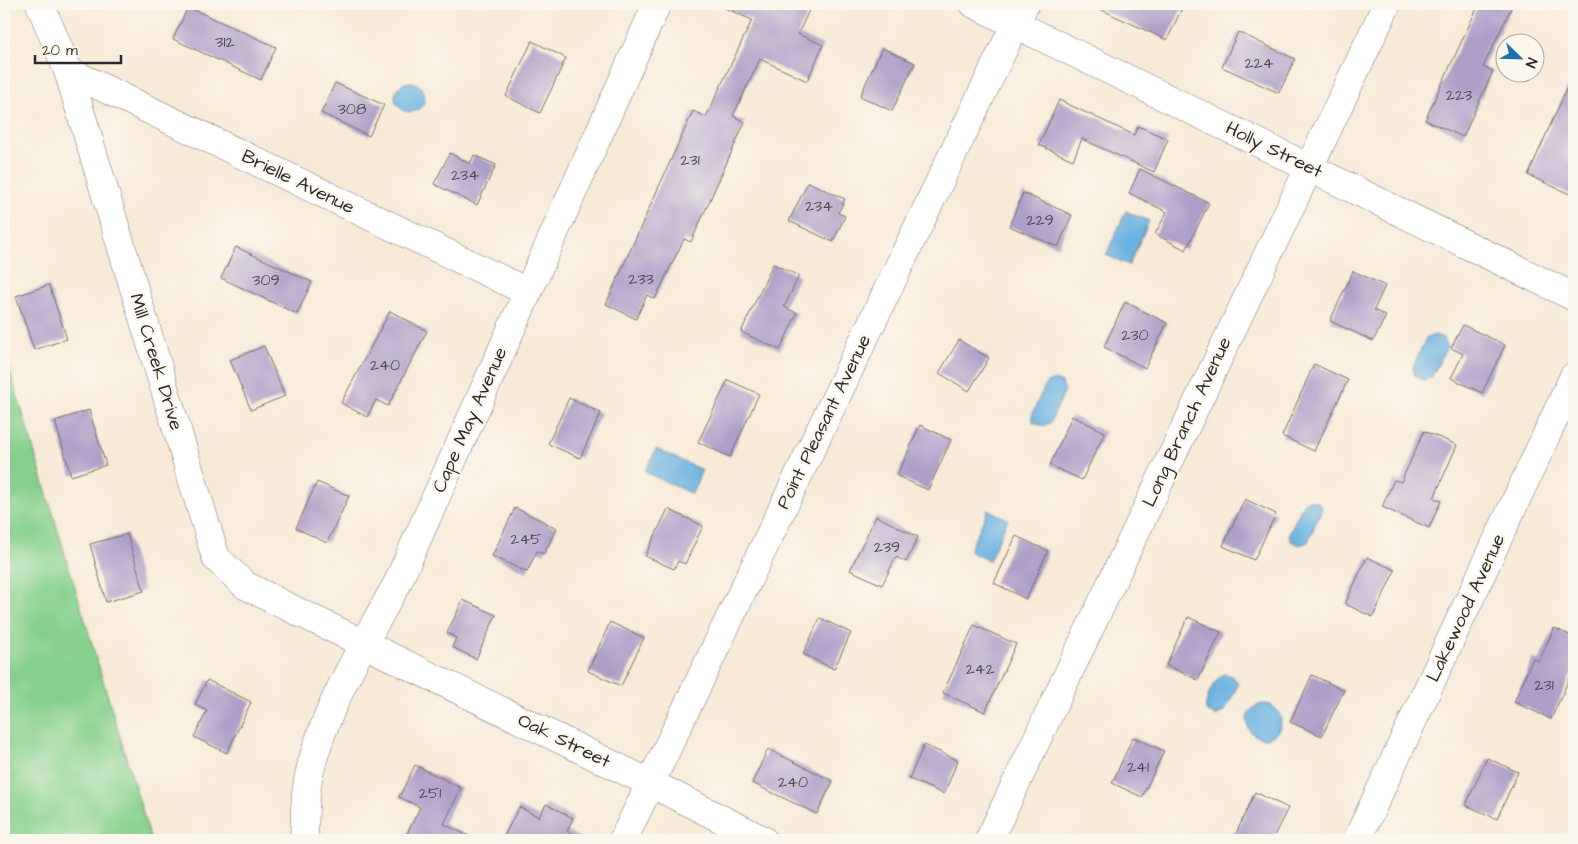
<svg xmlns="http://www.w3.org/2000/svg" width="1578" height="844" font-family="'Architects Daughter',sans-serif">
  <rect width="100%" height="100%" fill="#fbf7ec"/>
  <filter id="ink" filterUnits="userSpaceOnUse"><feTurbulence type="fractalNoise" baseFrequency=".02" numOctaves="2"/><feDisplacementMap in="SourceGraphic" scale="10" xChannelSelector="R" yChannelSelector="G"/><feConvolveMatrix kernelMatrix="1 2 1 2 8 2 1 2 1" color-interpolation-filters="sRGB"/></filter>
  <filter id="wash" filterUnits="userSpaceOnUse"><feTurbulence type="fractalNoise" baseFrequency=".0096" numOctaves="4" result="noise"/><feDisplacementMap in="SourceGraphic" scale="20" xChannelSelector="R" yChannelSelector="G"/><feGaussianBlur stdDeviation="1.12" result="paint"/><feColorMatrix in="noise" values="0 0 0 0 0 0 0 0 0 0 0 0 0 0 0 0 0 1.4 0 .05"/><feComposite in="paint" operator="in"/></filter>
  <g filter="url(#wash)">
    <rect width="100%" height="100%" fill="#f8ead7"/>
    <path fill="#85d08d" stroke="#587e5c" d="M 4,351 L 151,840 L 4,840 Z"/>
    <g fill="#6ab2e1" stroke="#4a6e86">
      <circle cx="410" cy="97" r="15"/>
      <path d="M 1126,211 L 1149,221 L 1129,265 L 1106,255 Z"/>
      <path d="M 1435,335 L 1443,338 L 1447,347 L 1431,378 L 1423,380 L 1415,376 L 1413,367 L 1426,338 Z"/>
      <path d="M 1055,380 L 1062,383 L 1065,391 L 1050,423 L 1043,426 L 1033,422 L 1032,415 L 1046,383 Z"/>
      <path d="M 656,449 L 702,470 L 692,494 L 645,472 Z"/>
      <path d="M 1310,500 L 1318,502 L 1322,508 L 1308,542 L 1300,545 L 1291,541 L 1289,534 L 1304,502 Z"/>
      <path d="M 988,510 L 1008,519 L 989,561 L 969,551 Z"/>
      <path d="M 1224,674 C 1232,675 1235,677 1238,685 L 1225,711 L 1216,716 L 1206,711 C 1204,700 1214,679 1224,674 Z"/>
      <circle cx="1264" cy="721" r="17"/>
    </g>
    <g id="blocks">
      <g fill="#ae9fc8">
        <path d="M 716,4 L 812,4 L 798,34 L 823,45 L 807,81 L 760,59 L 733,116 L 745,122 L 691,242 L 684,239 L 655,299 L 647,295 L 636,319 L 606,304 L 693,111 L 706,117 L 752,20 Z"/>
        <path d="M 1089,4 L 1184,4 L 1167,40 Z"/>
        <path d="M 1479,4 L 1513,4 L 1483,67 L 1493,71 L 1463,137 L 1425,120 Z"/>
        <path d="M 188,7 L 276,47 L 261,80 L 173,39 Z"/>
        <path d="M 1238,32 L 1295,59 L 1279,93 L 1222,67 Z"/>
        <path d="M 532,41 L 566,58 L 540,113 L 506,96 Z"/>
        <path d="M 882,48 L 915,63 L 892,111 L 860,96 Z"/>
        <path d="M 1574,72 L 1574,196 L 1528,175 Z"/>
        <path d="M 335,83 L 384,105 L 369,136 L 321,113 Z"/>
        <path d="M 1059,100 L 1134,135 L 1138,126 L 1168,139 L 1154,172 L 1082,139 L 1073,160 L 1039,145 Z"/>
        <path d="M 450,153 L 470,164 L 474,155 L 496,165 L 477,205 L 434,184 Z"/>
        <path d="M 1140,169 L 1209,203 L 1186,250 L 1155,234 L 1167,212 L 1129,193 Z"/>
        <path d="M 808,182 L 845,199 L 838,213 L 845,216 L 833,242 L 789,221 Z"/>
        <path d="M 1023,193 L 1072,215 L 1058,247 L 1009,226 Z"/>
        <path d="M 236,247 L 312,282 L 297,314 L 221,278 Z"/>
        <path d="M 773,264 L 799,276 L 784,307 L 797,313 L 780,350 L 741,332 Z"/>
        <path d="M 1353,271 L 1385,286 L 1374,310 L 1386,316 L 1373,341 L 1330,321 Z"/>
        <path d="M 49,285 L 67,339 L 34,350 L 16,296 Z"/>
        <path d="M 1125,302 L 1167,323 L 1145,368 L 1104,347 Z"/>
        <path d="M 390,311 L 427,331 L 388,406 L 376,400 L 367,417 L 341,403 Z"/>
        <path d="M 1463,325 L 1505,345 L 1482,393 L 1451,378 L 1463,354 L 1451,348 Z"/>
        <path d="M 959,340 L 989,358 L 969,391 L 939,373 Z"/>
        <path d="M 264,346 L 285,396 L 251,410 L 230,360 Z"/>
        <path d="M 1314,364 L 1348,380 L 1314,451 L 1282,436 Z"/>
        <path d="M 728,380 L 759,394 L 730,457 L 698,442 Z"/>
        <path d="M 569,398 L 601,413 L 580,458 L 548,444 Z"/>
        <path d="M 89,410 L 106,465 L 71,476 L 55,421 Z"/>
        <path d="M 1072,416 L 1105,432 L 1082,480 L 1050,465 Z"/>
        <path d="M 920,425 L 951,440 L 928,490 L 897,476 Z"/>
        <path d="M 1424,431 L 1457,445 L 1434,498 L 1441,501 L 1429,528 L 1382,507 L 1394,480 L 1401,482 Z"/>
        <path d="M 317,482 L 349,496 L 327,543 L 296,528 Z"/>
        <path d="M 1245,499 L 1276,514 L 1254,560 L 1223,546 Z"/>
        <path d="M 515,508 L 557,528 L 544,554 L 537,551 L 527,572 L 492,556 Z"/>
        <path d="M 668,509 L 703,526 L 685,564 L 678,561 L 674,569 L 645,556 Z"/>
        <path d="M 876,516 L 918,537 L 906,562 L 896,557 L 882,585 L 850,570 Z"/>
        <path d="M 127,534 L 144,591 L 106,602 L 90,544 Z"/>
        <path d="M 1016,536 L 1048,551 L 1026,599 L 994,583 Z"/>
        <path d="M 1367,557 L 1395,570 L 1373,617 L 1345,604 Z"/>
        <path d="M 463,600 L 496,615 L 476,659 L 452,647 L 456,638 L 447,633 Z"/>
        <path d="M 1188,617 L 1221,632 L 1198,680 L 1166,665 Z"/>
        <path d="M 820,618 L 851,633 L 834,669 L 803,654 Z"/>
        <path d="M 610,622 L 644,638 L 621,686 L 588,671 Z"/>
        <path d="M 974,625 L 1016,644 L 985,712 L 943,693 Z"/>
        <path d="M 1554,628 L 1574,637 L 1574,668 L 1551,719 L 1514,702 L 1533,658 L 1539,661 Z"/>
        <path d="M 1312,675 L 1344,690 L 1322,736 L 1290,722 Z"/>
        <path d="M 207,680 L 251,702 L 227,753 L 194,737 L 207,711 L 195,705 Z"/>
        <path d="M 1133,737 L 1164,751 L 1142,797 L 1112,783 Z"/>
        <path d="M 924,745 L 958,760 L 944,794 L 909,779 Z"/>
        <path d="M 768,749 L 833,781 L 817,814 L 752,783 Z"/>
        <path d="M 1487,758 L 1518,772 L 1497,819 L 1466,805 Z"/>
        <path d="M 415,765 L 461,788 L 444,824 L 477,840 L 404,840 L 420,807 L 399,797 Z"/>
        <path d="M 1255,792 L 1288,808 L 1272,840 L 1233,840 Z"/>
        <path d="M 546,804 L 573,818 L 567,831 L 585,840 L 502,840 L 519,807 L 539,817 Z"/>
      </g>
    </g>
  </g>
  <g filter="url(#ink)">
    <use href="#blocks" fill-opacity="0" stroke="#736e67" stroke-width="1"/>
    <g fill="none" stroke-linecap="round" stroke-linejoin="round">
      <defs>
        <g id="minor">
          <path d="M 40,4 L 68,71 L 216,558 L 245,585 L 278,602 L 650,783 L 763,840"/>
          <path d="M 974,4 L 1574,297"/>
          <path d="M 68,71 L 528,292"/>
          <path d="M 304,840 C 305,819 304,796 309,775 C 324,709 364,643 397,584 L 657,4"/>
          <path d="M 623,840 L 1025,4"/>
          <path d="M 989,840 L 1387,4"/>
          <path d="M 1357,840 L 1574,376"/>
        </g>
      </defs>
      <use href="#minor" stroke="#736e67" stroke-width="29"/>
      <use href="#minor" stroke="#fff" stroke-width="28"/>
    </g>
  </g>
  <g text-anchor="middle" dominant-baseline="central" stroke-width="5" stroke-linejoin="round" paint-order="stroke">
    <g font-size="16" fill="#4c4852">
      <text x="225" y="42">312</text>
      <text x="1259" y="63">224</text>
      <text x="1459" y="95">223</text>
      <text x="352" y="109">308</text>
      <text x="690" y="160">231</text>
      <text x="465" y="175">234</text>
      <text x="819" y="206">234</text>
      <text x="1040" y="220">229</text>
      <text x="641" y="279">233</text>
      <text x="266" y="280">309</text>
      <text x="1135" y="335">230</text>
      <text x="385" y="365">240</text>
      <text x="526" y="539">245</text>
      <text x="887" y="547">239</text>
      <text x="980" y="669">242</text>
      <text x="1544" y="685">231</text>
      <text x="1138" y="767">241</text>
      <text x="793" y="782">240</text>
      <text x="430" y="793">251</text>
    </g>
    <g font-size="19" fill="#2b2b2b" stroke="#fbf7ec">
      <text transform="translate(1274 150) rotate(26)">Holly Street</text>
      <text transform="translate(298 182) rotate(26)">Brielle Avenue</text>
      <text transform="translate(156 362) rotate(73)">Mill Creek Drive</text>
      <text transform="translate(470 420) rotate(-66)">Cape May Avenue</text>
      <text transform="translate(824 422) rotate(-64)">Point Pleasant Avenue</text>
      <text transform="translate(1187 422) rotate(-65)">Long Branch Avenue</text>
      <text transform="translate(1466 608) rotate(-65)">Lakewood Avenue</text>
      <text transform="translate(564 741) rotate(26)">Oak Street</text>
    </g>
  </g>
  <rect width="1578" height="844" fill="none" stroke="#fbf7ec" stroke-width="20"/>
  <g transform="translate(1520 58) rotate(113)"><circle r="24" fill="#fbf7ec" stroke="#a8a59f"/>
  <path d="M0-4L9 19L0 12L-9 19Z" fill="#1f6fb2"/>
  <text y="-8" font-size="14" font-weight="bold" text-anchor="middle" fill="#2b2b2b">N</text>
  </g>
  <path d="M35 55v8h86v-8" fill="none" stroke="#2b2b2b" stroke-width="2.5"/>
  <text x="42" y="55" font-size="15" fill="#2b2b2b" stroke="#fbf7ec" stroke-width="4" paint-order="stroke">20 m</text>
</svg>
